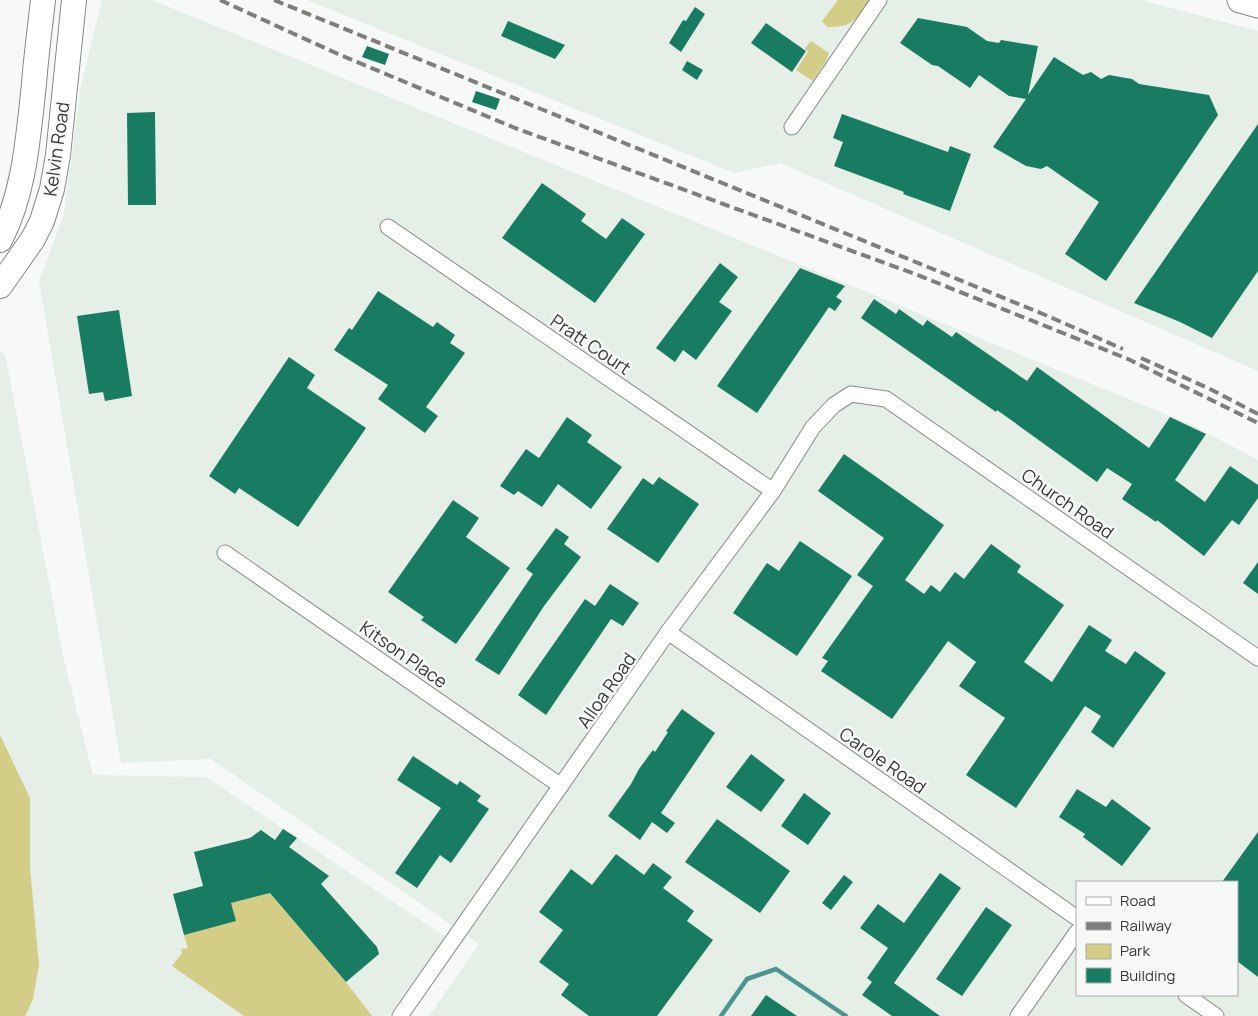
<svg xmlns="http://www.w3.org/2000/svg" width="1258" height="1016" font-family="Manrope,sans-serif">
  <rect width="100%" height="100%" fill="#f6f9f7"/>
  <g fill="#e6efe7" fill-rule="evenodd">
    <path d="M 102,0 L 152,0 L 1190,424 L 1258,460 L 1258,1016 L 429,1016 L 479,944 L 211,759 L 121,763 L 39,281 L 64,214 L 81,85 ZM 1077,882 L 1237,882 L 1237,995 L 1077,995 Z"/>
    <path d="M 307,0 L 1141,0 L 1258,31 L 1258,371 L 780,163 L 734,173 Z"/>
    <path d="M 0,351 L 5,354 L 64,660 L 93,775 L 206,777 L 446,937 L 389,1016 L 0,1016 Z"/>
  </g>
  <g fill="#d3cd88">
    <path d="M 838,0 L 870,0 C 856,20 854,27 827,27 L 822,21 Z"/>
    <path d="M 811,41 L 829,53 L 826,61 L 813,81 L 796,70 L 808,52 L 805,48 Z"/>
    <path d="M 0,735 L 30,798 L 30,868 L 39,965 L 33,999 L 25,1016 L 0,1016 Z"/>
    <path d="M 270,893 L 346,982 L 372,1016 L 244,1016 L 172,966 L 182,953 L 181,949 L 188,948 L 184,935 L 231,903 Z"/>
  </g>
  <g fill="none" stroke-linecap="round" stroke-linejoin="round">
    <path stroke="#4b9592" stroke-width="4.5" d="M 721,1016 L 747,979 L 776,969 L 846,1016"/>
  </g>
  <g fill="#187c62">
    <path d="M 695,7 L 705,14 L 681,52 L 669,43 L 683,20 L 686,21 Z"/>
    <path d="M 918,18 L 967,27 L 987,41 L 999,43 L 1001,40 L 1038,46 L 1028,95 L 1054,57 L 1083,75 L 1091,72 L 1101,79 L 1109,75 L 1132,79 L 1139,84 L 1209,95 L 1218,115 L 1106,281 L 1065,254 L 1099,202 L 1047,166 L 1041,169 L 1026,166 L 993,147 L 1026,99 L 1009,96 L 979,75 L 970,88 L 938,66 L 932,65 L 900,43 Z"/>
    <path d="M 508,21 L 565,45 L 555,59 L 501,36 Z"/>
    <path d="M 766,23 L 806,51 L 792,72 L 751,43 Z"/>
    <path d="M 367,46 L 389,54 L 385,65 L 362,57 Z"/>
    <path d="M 687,61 L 703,70 L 697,80 L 682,70 Z"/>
    <path d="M 476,91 L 500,99 L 496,110 L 472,102 Z"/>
    <path d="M 155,112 L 156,205 L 128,205 L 127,113 Z"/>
    <path d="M 842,114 L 948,152 L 950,146 L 971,154 L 950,211 L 903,194 L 904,192 L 834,166 L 843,142 L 833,138 Z"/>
    <path d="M 1258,124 L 1258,271 L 1212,338 L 1180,322 L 1134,303 Z"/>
    <path d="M 542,183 L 586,214 L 581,221 L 606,239 L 622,218 L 645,234 L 595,303 L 502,238 Z"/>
    <path d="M 720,263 L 738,277 L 719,302 L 732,311 L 696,360 L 683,350 L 675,362 L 656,348 Z"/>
    <path d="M 800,268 L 845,286 L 836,297 L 842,301 L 835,311 L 829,307 L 757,413 L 717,386 Z"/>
    <path d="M 378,291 L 433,327 L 437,322 L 455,335 L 450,343 L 465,353 L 426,407 L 438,416 L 425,433 L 378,399 L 388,385 L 334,350 L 349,328 L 352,330 Z"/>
    <path d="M 874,299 L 896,314 L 899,309 L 923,326 L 927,320 L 952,337 L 956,332 L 1027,381 L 1037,367 L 1149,448 L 1170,417 L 1206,434 L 1175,480 L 1205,502 L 1230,466 L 1258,485 L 1258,498 L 1239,525 L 1232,520 L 1204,556 L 1157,520 L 1156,522 L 1122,499 L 1132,484 L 1107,468 L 1097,482 L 997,410 L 996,412 L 861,318 Z"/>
    <path d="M 119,310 L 132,396 L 105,401 L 103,392 L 89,394 L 77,316 Z"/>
    <path d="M 289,357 L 315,375 L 307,388 L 366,428 L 298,527 L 239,488 L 235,494 L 209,476 Z"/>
    <path d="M 567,417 L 592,435 L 587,442 L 622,467 L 591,509 L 558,484 L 542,507 L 518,491 L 514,495 L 500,486 L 526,449 L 539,458 Z"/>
    <path d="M 844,454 L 944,525 L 905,580 L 924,594 L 931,585 L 940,592 L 955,572 L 964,579 L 991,544 L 1021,566 L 1017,572 L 1064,605 L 1024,662 L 1052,682 L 1089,625 L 1112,640 L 1105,651 L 1126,664 L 1135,651 L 1166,673 L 1113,748 L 1091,732 L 1101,716 L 1085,706 L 1016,808 L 966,775 L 1005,718 L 959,686 L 976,662 L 948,641 L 892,719 L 821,671 L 828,661 L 822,658 L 873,586 L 857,575 L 884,538 L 818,491 Z"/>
    <path d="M 659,477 L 699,504 L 658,563 L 607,529 L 643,478 L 653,485 Z"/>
    <path d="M 453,500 L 479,518 L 466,537 L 510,568 L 456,644 L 421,620 L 424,617 L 388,592 Z"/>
    <path d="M 556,528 L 569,537 L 564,544 L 581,557 L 544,606 L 499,675 L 475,660 L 533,574 L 526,569 Z"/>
    <path d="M 800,541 L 852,576 L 797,656 L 733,613 L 767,563 L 779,571 Z"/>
    <path d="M 1258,562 L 1258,594 L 1243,583 Z"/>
    <path d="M 610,584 L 639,603 L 623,626 L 611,619 L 546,715 L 518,695 L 585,599 L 595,606 Z"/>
    <path d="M 682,709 L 715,733 L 661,813 L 675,823 L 667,833 L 652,822 L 640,840 L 608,816 L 631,784 L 639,769 L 653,750 L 655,752 L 668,732 L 666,731 Z"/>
    <path d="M 751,754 L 785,780 L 761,812 L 726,787 Z"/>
    <path d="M 413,756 L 457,785 L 460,781 L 481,796 L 477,801 L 489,809 L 451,863 L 440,855 L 417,888 L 395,873 L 441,808 L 397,780 Z"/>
    <path d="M 1077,789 L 1106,807 L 1112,799 L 1151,828 L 1122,866 L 1083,837 L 1085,834 L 1059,817 Z"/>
    <path d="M 804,793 L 831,813 L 808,845 L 781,826 Z"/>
    <path d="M 717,819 L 790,871 L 760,913 L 685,862 Z"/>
    <path d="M 283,829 L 297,838 L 289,847 L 329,876 L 321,884 L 377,947 L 379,954 L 346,982 L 270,893 L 231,903 L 236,921 L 184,935 L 173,894 L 203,886 L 194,852 L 250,838 L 261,830 L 275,840 Z"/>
    <path d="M 1258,832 L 1258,977 L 1237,961 L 1237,882 L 1222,882 Z"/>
    <path d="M 616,854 L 644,875 L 653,863 L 672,877 L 663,888 L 694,911 L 687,921 L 713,940 L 657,1016 L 589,1016 L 561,995 L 569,984 L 539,962 L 563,930 L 539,912 L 571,869 L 592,885 Z"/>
    <path d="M 940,873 L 961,888 L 894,983 L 940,1016 L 892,1016 L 862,995 L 872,982 L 867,978 L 888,948 L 860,928 L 878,904 L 904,923 Z"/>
    <path d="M 844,875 L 853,882 L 831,910 L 822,903 Z"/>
    <path d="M 986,907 L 1012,925 L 962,996 L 936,979 Z"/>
    <path d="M 766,995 L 797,1016 L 751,1016 Z"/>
  </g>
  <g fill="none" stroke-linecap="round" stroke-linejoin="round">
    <defs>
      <g id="minor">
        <path d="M 792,127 L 879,0"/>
        <path d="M 388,227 L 773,491"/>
        <path d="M 225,553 L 561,786"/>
        <path d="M 668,632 L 1077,918"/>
        <path d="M 1186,995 L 1216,1016"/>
        <path d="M 400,1016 L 668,632 L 773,491 L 813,427 L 834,405 L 851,394 L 886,399 L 1258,658"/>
        <path d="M 1018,1016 L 1077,932"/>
      </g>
      <g id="primary">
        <path d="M 0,240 C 25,192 28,137 34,84 C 36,56 40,28 43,0"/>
        <path d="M 0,286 L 33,239 L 42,221 L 52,189 L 58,155 L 74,0"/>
      </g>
      <path id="trunk" d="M 1240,0 L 1258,5"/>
    </defs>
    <use href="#minor" stroke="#878987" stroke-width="17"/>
    <use href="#primary" stroke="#878987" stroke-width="26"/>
    <use href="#trunk" stroke="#878987" stroke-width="27"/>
    <use href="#minor" stroke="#fff" stroke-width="15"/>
    <use href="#primary" stroke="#fff" stroke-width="24"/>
    <use href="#trunk" stroke="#fff" stroke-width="25"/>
    <g stroke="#7d7f7d" stroke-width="4" stroke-dasharray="10 5" stroke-linecap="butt">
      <path d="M 220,0 L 338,54 L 515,128 L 915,274 L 1128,359 L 1258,423"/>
      <path d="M 274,0 L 1043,314 L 1123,349"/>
      <path d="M 1141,358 L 1210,389 L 1258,414"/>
    </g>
  </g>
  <g text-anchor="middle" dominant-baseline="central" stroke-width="5" stroke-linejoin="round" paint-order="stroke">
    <g font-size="18" fill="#373837" stroke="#f6f9f7">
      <text transform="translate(56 149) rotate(-82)">Kelvin Road</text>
      <text transform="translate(591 344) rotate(34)">Pratt Court</text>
      <text transform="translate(1068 503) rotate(35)">Church Road</text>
      <text transform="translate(404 654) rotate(35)">Kitson Place</text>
      <text transform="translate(606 690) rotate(-55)">Alloa Road</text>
      <text transform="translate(883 760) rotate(35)">Carole Road</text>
    </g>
  </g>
  <rect x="1076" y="881" width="162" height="115" fill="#f6f9f7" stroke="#aaacaa"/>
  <rect x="1086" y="897" width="25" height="8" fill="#ffffff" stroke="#aaacaa"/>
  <text x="1120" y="906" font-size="15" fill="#373837">Road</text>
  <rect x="1086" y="922" width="25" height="8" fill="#7d7f7d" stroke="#aaacaa"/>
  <text x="1120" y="931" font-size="15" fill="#373837">Railway</text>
  <rect x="1086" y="944" width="25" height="15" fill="#d3cd88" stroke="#aaacaa"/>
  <text x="1120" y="956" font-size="15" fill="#373837">Park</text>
  <rect x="1086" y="968" width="25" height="15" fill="#187c62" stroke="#aaacaa"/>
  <text x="1120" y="981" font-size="15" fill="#373837">Building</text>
</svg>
